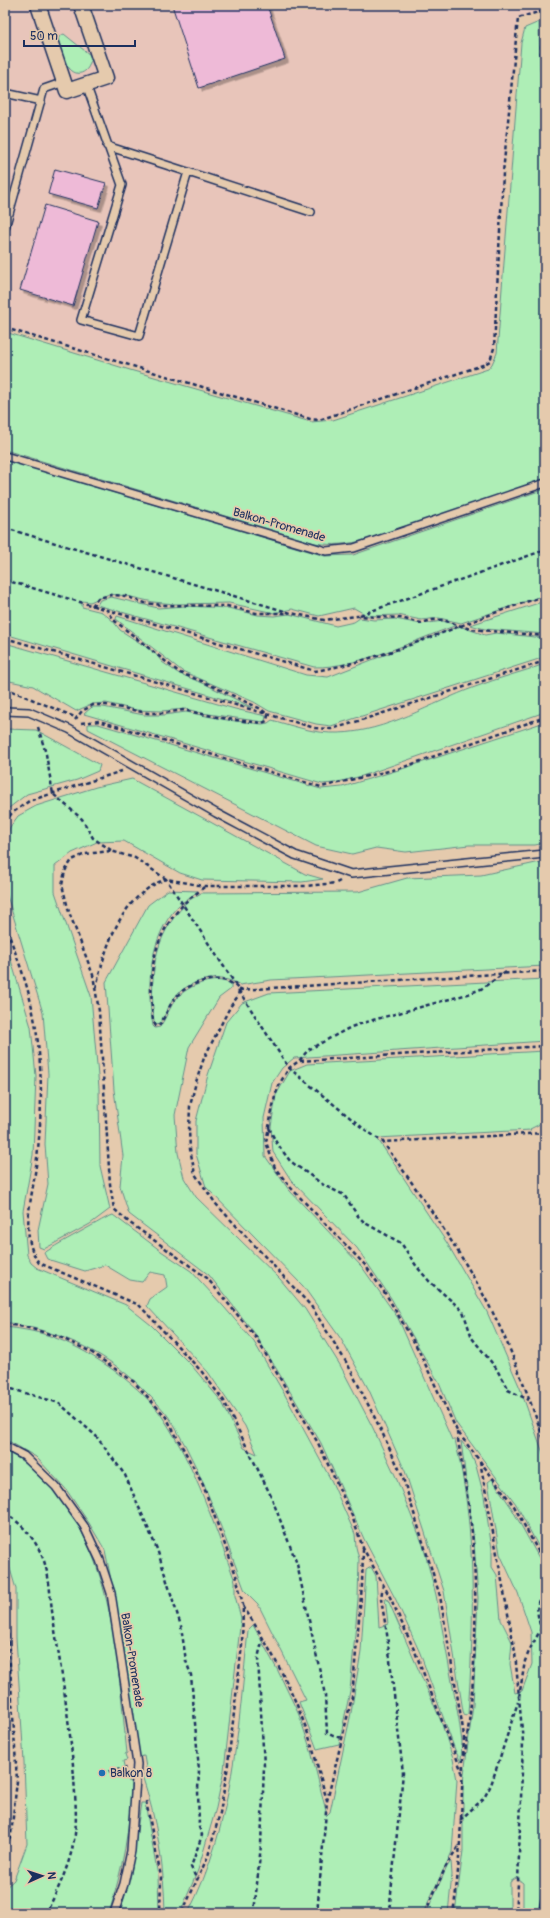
<svg xmlns="http://www.w3.org/2000/svg" width="550" height="1918" font-family="Pangolin,sans-serif">
  <defs>
    <filter id="shadow"><feDropShadow dx="3.5" dy="3.5" stdDeviation="0" flood-color="#0004"/></filter>
  </defs>
  <rect width="100%" height="100%" fill="#e5caad"/>
  <filter id="ink" filterUnits="userSpaceOnUse"><feTurbulence type="fractalNoise" baseFrequency=".025" numOctaves="2"/><feDisplacementMap in="SourceGraphic" scale="8" xChannelSelector="R" yChannelSelector="G"/><feConvolveMatrix kernelMatrix="1 2 1 2 8 2 1 2 1" color-interpolation-filters="sRGB"/></filter>
  <g filter="url(#ink)">
    <path fill="#e8c5ba" d="M 5,5 L 545,5 L 545,10 L 518,18 L 503,173 L 494,348 L 490,361 L 483,365 L 319,420 L 310,419 L 5,328 Z"/>
    <g fill="#aeeeb6" stroke="#648e8a">
      <path d="M 539,22 L 540,69 L 545,104 L 545,479 L 366,540 C 349,544 333,546 315,543 L 5,450 L 5,332 L 130,370 L 311,422 L 333,420 L 488,369 L 492,364 L 497,353 L 521,43 L 525,28 Z"/>
      <path d="M 64,34 L 90,55 C 93,68 80,80 70,69 C 63,62 60,49 58,39 L 60,36 Z"/>
      <path d="M 5,460 L 325,556 L 353,555 L 545,489 L 545,595 L 461,623 L 439,618 L 421,620 L 398,615 L 368,616 L 354,608 L 319,616 L 292,609 L 274,613 L 229,603 L 175,604 L 153,602 L 127,596 L 109,594 L 90,602 L 82,601 L 82,607 L 102,612 L 113,621 L 120,630 L 154,652 L 162,662 L 178,673 L 205,684 L 253,708 L 5,634 Z"/>
      <path d="M 111,597 L 158,608 L 185,606 L 228,608 L 258,615 L 274,616 L 289,614 L 336,626 L 354,622 L 360,618 L 374,620 L 395,619 L 421,624 L 443,621 L 457,625 C 415,640 358,668 314,667 L 97,605 L 100,600 Z"/>
      <path d="M 545,601 L 545,634 L 485,629 L 470,625 Z"/>
      <path d="M 117,616 L 306,675 L 328,677 L 459,626 L 485,635 L 496,633 L 545,638 L 545,657 L 331,726 L 316,724 L 269,711 L 254,702 L 182,671 L 116,619 Z"/>
      <path d="M 5,643 L 235,709 L 266,716 L 265,721 L 263,722 L 202,713 L 186,709 L 161,711 L 136,710 L 106,703 L 92,704 L 76,711 L 33,686 L 5,680 Z"/>
      <path d="M 545,664 L 545,712 L 362,776 L 334,783 L 322,784 L 84,714 L 92,707 L 103,707 L 144,715 L 164,715 L 186,712 L 227,720 L 262,724 L 268,723 L 272,720 C 293,726 316,734 338,733 C 387,732 431,703 475,687 C 498,678 522,672 545,664 Z"/>
      <path d="M 545,722 L 545,843 L 535,845 L 469,845 L 406,852 L 376,848 L 352,854 L 316,846 L 88,729 L 88,724 L 98,724 L 321,789 L 342,787 L 405,768 Z"/>
      <path d="M 6,729 L 36,730 L 100,765 L 98,771 L 77,780 L 27,794 L 5,811 Z"/>
      <path d="M 132,779 L 305,874 L 323,879 L 302,882 L 202,880 L 180,873 L 124,841 L 97,842 L 72,853 L 55,866 L 55,892 L 91,996 L 99,1088 L 100,1166 L 110,1209 L 90,1224 L 44,1249 L 39,1247 L 38,1230 L 48,1184 L 45,1144 L 48,1074 L 43,1013 L 5,889 L 5,847 L 10,827 L 18,816 L 36,806 L 96,787 Z"/>
      <path d="M 545,861 L 545,966 L 271,980 L 240,985 C 222,973 189,979 175,997 C 169,1004 165,1016 160,1024 L 156,1025 L 154,1022 C 150,979 152,937 185,905 L 183,904 L 201,893 L 358,892 L 407,878 L 481,875 Z"/>
      <path d="M 168,890 L 198,891 C 192,896 184,901 178,906 C 149,937 146,986 153,1026 L 155,1028 L 160,1027 C 166,1018 170,1006 177,998 C 188,985 216,975 231,984 L 231,989 L 219,998 L 189,1047 L 175,1115 L 178,1153 L 184,1178 L 196,1197 L 280,1279 L 305,1309 L 340,1365 L 372,1426 L 395,1475 L 423,1545 L 436,1595 L 459,1720 L 462,1742 L 461,1762 L 455,1750 L 420,1653 L 396,1600 L 364,1539 L 321,1443 L 256,1335 L 209,1275 L 129,1214 L 120,1186 L 123,1156 L 114,1090 L 106,982 L 148,905 Z"/>
      <path d="M 5,940 L 31,1027 L 36,1076 L 33,1155 L 23,1211 L 27,1255 L 31,1263 L 37,1268 L 126,1305 L 151,1325 L 192,1366 L 222,1402 L 244,1448 L 257,1454 L 245,1426 L 208,1372 L 147,1306 L 150,1299 L 167,1287 L 165,1275 L 150,1272 L 142,1282 L 130,1280 L 105,1265 L 85,1271 L 47,1259 L 44,1253 C 59,1243 75,1235 91,1226 C 99,1222 104,1218 113,1215 L 161,1251 L 191,1271 L 224,1307 L 254,1342 L 285,1395 L 332,1482 L 355,1534 L 356,1547 L 359,1559 L 358,1599 L 350,1691 L 339,1744 L 317,1749 L 299,1702 L 306,1700 L 258,1604 L 245,1591 C 224,1536 205,1478 175,1427 C 168,1414 158,1404 148,1394 C 108,1352 62,1332 5,1322 Z"/>
      <path d="M 545,979 L 545,1041 L 294,1058 L 282,1068 L 272,1083 L 264,1118 L 265,1156 L 289,1190 L 362,1267 L 398,1318 L 452,1440 L 455,1440 C 477,1529 474,1624 468,1714 L 465,1716 L 463,1711 L 444,1591 L 405,1471 L 369,1390 L 341,1339 L 303,1286 L 206,1187 L 196,1154 L 196,1121 L 208,1075 L 226,1022 L 242,1003 L 269,993 Z"/>
      <path d="M 545,1051 L 545,1129 L 544,1122 L 530,1129 L 531,1130 L 377,1138 L 447,1243 L 487,1312 L 520,1388 L 545,1459 L 545,1559 L 516,1504 L 456,1423 L 439,1383 L 391,1298 L 357,1248 L 291,1180 L 273,1152 L 271,1127 L 276,1095 L 290,1071 L 307,1064 Z"/>
      <path d="M 5,1327 C 23,1329 41,1332 58,1339 C 91,1351 145,1389 163,1418 C 196,1468 214,1525 235,1581 L 235,1596 L 241,1618 L 224,1770 L 216,1808 L 198,1870 L 180,1913 L 165,1913 C 164,1865 157,1820 142,1775 L 147,1773 L 144,1756 L 139,1757 L 121,1629 L 105,1550 L 89,1523 L 65,1488 L 36,1457 L 5,1439 Z"/>
      <path d="M 461,1441 L 470,1452 L 476,1466 L 484,1496 L 492,1549 L 492,1567 L 497,1575 L 501,1620 L 512,1642 L 510,1664 L 515,1693 L 522,1691 L 532,1664 L 531,1632 L 518,1593 L 500,1554 L 488,1482 L 492,1479 L 511,1507 L 545,1569 L 545,1870 L 538,1913 L 523,1913 L 523,1883 L 516,1878 L 510,1882 L 510,1913 L 455,1913 L 463,1851 L 463,1782 L 473,1705 L 478,1598 L 474,1542 Z"/>
      <path d="M 5,1451 C 22,1459 35,1471 48,1484 C 115,1555 117,1661 127,1753 L 125,1754 L 127,1760 L 123,1761 L 126,1776 L 129,1775 L 129,1782 L 131,1782 C 131,1826 122,1871 109,1913 L 5,1913 L 5,1888 L 14,1880 L 27,1844 L 24,1762 L 16,1638 L 16,1589 L 5,1552 Z"/>
      <path d="M 371,1567 L 376,1576 L 379,1627 L 388,1624 L 385,1598 L 388,1600 L 441,1721 L 453,1759 L 457,1780 L 452,1852 L 423,1913 L 188,1913 C 233,1826 239,1725 248,1630 L 253,1625 L 278,1671 L 299,1715 L 311,1751 L 327,1815 L 330,1812 L 351,1713 L 361,1652 L 366,1570 Z"/>
      <path d="M 141,1803 L 145,1803 L 158,1876 L 159,1913 L 120,1913 L 131,1874 Z"/>
      <path d="M 451,1861 L 452,1875 L 448,1913 L 426,1913 L 447,1867 Z"/>
    </g>
    <g fill="#eebad7" stroke="#1b2f5e" filter="url(#shadow)">
      <path d="M 172,5 L 267,5 L 285,59 L 199,88 Z"/>
      <path d="M 55,169 L 106,183 L 98,208 L 48,194 Z"/>
      <path d="M 45,205 L 98,221 L 73,306 L 20,290 Z"/>
    </g>
    <g fill="none" stroke-linecap="round" stroke-linejoin="round">
      <defs>
        <g id="lane">
          <path d="M 86,84 L 122,185 L 81,320 L 139,336 L 188,172 L 107,146"/>
          <path d="M 5,93 L 41,101"/>
          <path d="M 188,172 L 311,212"/>
          <path d="M 5,228 L 44,89 L 64,82"/>
          <path d="M 5,456 L 326,551 L 354,548 L 545,483"/>
          <path d="M 5,711 L 29,712 L 69,729 L 216,813 L 295,855 L 351,874 L 545,854"/>
          <path d="M 5,1446 L 24,1456 L 56,1487 L 84,1526 L 100,1560 L 111,1593 L 137,1764 L 131,1851 L 124,1884 L 114,1913"/>
          <path d="M 543,1913 L 545,1902"/>
        </g>
        <path id="street" d="M 38,5 L 67,91 L 106,78 L 81,5"/>
      </defs>
      <use href="#lane" stroke="#1b2f5e" stroke-width="10"/>
      <use href="#street" stroke="#1b2f5e" stroke-width="17"/>
      <g stroke="#1b2f5e" stroke-width="2.5" stroke-dasharray="4 3" stroke-linecap="butt">
        <path d="M 545,10 L 541,52 L 545,81"/>
        <path d="M 5,328 L 310,419 L 319,420 L 483,365 L 490,361 L 494,348 L 503,173 L 518,18 L 545,10"/>
        <path d="M 5,528 L 291,613 L 324,620 L 357,616 L 400,618 L 421,623 L 433,620 L 443,620 L 470,629 L 545,636"/>
        <path d="M 5,580 L 315,671 C 394,658 468,619 545,596"/>
        <path d="M 92,606 L 98,598 L 111,595 L 125,596 L 145,603 L 162,605 L 227,606 L 256,613 L 289,613"/>
        <path d="M 360,615 L 545,550"/>
        <path d="M 5,638 L 315,728 L 331,729 L 346,725 L 545,661"/>
        <path d="M 5,688 L 77,718"/>
        <path d="M 75,720 L 82,711 L 93,705 L 106,705 L 148,713 L 165,713 L 183,710 L 227,719 L 262,723 L 267,721 L 268,715 L 261,709 L 204,682 L 180,673 L 115,621 L 107,610"/>
        <path d="M 81,723 L 99,721 L 321,787 L 401,768 L 545,717"/>
        <path d="M 38,727 L 46,754 L 53,794 L 82,819 L 93,838 L 111,850"/>
        <path d="M 5,822 L 12,813 L 29,801 L 122,771"/>
        <path d="M 340,881 L 336,883 L 306,886 L 204,886 L 166,879 L 135,858 L 111,851 L 85,854 L 72,860 L 65,871 L 62,885 L 69,912 L 93,975 L 99,1011 L 110,1184 L 114,1209 L 130,1223 L 207,1278 L 255,1336 L 318,1443 L 352,1516 L 363,1548 L 390,1597 L 416,1654 L 462,1772"/>
        <path d="M 204,887 C 197,894 187,899 181,907 C 150,941 149,977 153,1021 L 156,1026 L 159,1026 C 165,1017 169,1005 176,997 C 189,981 225,971 239,990 L 238,996 L 230,1007 L 204,1058 L 196,1082 L 190,1106 L 189,1130 L 190,1149 L 195,1174 L 216,1204 L 311,1306 L 348,1365 L 380,1428 L 402,1475 L 440,1596 L 462,1723 L 464,1737 C 461,1796 462,1855 453,1913"/>
        <path d="M 5,924 C 12,944 20,964 26,984 C 44,1045 44,1111 35,1173 C 31,1203 20,1237 39,1263 L 139,1305 L 202,1372 L 224,1401 L 271,1496 L 297,1564 L 325,1695 L 327,1733 L 333,1736 L 343,1738"/>
        <path d="M 506,972 L 481,989 L 468,994 L 373,1020 L 351,1027 L 308,1050 L 299,1061 L 289,1068 L 280,1083 L 275,1096 L 266,1142 L 275,1168 L 291,1188 L 365,1265 L 387,1296 L 418,1349 L 457,1431 L 514,1506 L 545,1564"/>
        <path d="M 96,988 C 106,944 121,896 166,879 L 236,985"/>
        <path d="M 239,990 L 545,971"/>
        <path d="M 239,991 L 289,1068 L 364,1129 L 383,1142"/>
        <path d="M 300,1061 L 545,1046"/>
        <path d="M 269,1128 L 276,1142 L 290,1161 L 325,1186 L 344,1195 L 358,1216 L 365,1223 L 401,1243 L 417,1267 L 429,1281 L 463,1311 L 472,1338 L 496,1368 L 508,1390 L 529,1400"/>
        <path d="M 545,1133 L 383,1142 C 422,1197 462,1252 493,1313 C 514,1354 529,1399 545,1442"/>
        <path d="M 5,1324 L 25,1327 L 60,1337 L 91,1352 L 134,1382 L 166,1417 L 203,1485 L 236,1575 L 243,1605 L 242,1645 L 227,1772 L 220,1813 L 208,1856 L 182,1913"/>
        <path d="M 5,1387 L 59,1403 L 96,1436 L 125,1475 L 157,1549 L 181,1626 L 186,1661 L 191,1675 L 199,1771 L 198,1790 L 199,1827 L 202,1835 L 191,1867 L 197,1880"/>
        <path d="M 457,1432 C 462,1469 470,1506 473,1543 C 478,1615 475,1688 464,1759"/>
        <path d="M 480,1461 L 515,1652 L 523,1742 L 518,1883 L 516,1913"/>
        <path d="M 5,1513 C 23,1524 37,1541 44,1561 C 51,1582 50,1603 54,1624 C 62,1675 70,1725 74,1777 C 75,1796 77,1815 75,1834 C 71,1862 59,1888 46,1913"/>
        <path d="M 383,1584 L 381,1599 L 387,1634 L 403,1773 L 389,1913"/>
        <path d="M 5,1585 L 17,1781 L 11,1835 L 5,1852"/>
        <path d="M 243,1606 C 267,1643 289,1682 304,1723 C 314,1748 319,1775 327,1800"/>
        <path d="M 5,1680 L 11,1682"/>
        <path d="M 519,1697 L 525,1661 L 530,1649 L 541,1629 C 538,1616 533,1602 545,1592"/>
        <path d="M 102,1773 L 127,1768"/>
        <path d="M 146,1801 L 161,1877 L 160,1913"/>
        <path d="M 460,1820 L 484,1798 L 491,1785 L 518,1702"/>
        <path d="M 254,1913 L 261,1845 L 264,1766 L 258,1658 L 263,1638"/>
        <path d="M 317,1913 L 327,1801 L 352,1697 L 362,1585 L 363,1549"/>
        <path d="M 425,1913 L 446,1866 L 459,1845"/>
      </g>
      <use href="#lane" stroke="#e5caad" stroke-width="7"/>
      <use href="#street" stroke="#e5caad" stroke-width="14"/>
    </g>
  </g>
  <circle fill="#1f6fb2" stroke="#e5caad" stroke-width="1.5" cx="102" cy="1773" r="4"/>
  <g text-anchor="middle" dominant-baseline="central" stroke-width="3.5" stroke-linejoin="round" paint-order="stroke">
    <g font-size="12" fill="#1b2f5e" stroke="#e5caad">
      <text transform="translate(279 525) rotate(16)">Balkon-Promenade</text>
      <text transform="translate(132 1660) rotate(81)">Balkon-Promenade</text>
    </g>
    <g font-size="12" fill="#1b2f5e" stroke="#e5caad" text-anchor="start">
      <text x="110" y="1773">Balkon 8</text>
    </g>
  </g>
  <rect width="550" height="1918" fill="none" stroke="#e5caad" stroke-width="20"/>
  <rect x="10" y="10" width="530" height="1898" fill="none" stroke="#1b2f5e" stroke-width="1.5" filter="url(#ink)"/>
  <g transform="translate(42 1876) rotate(87)" stroke="#e5caad" stroke-width="3" paint-order="stroke">
  <path d="M0-3L7 15L0 10L-7 15Z" fill="#1b2f5e"/>
  <text y="-6" font-size="11" font-weight="bold" text-anchor="middle" fill="#1b2f5e">N</text>
  </g>
  <path d="M24 40v6h111v-6" fill="none" stroke="#1b2f5e" stroke-width="2"/>
  <text x="30" y="40" font-size="12" fill="#1b2f5e" stroke="#e5caad" stroke-width="3" paint-order="stroke">50 m</text>
</svg>
